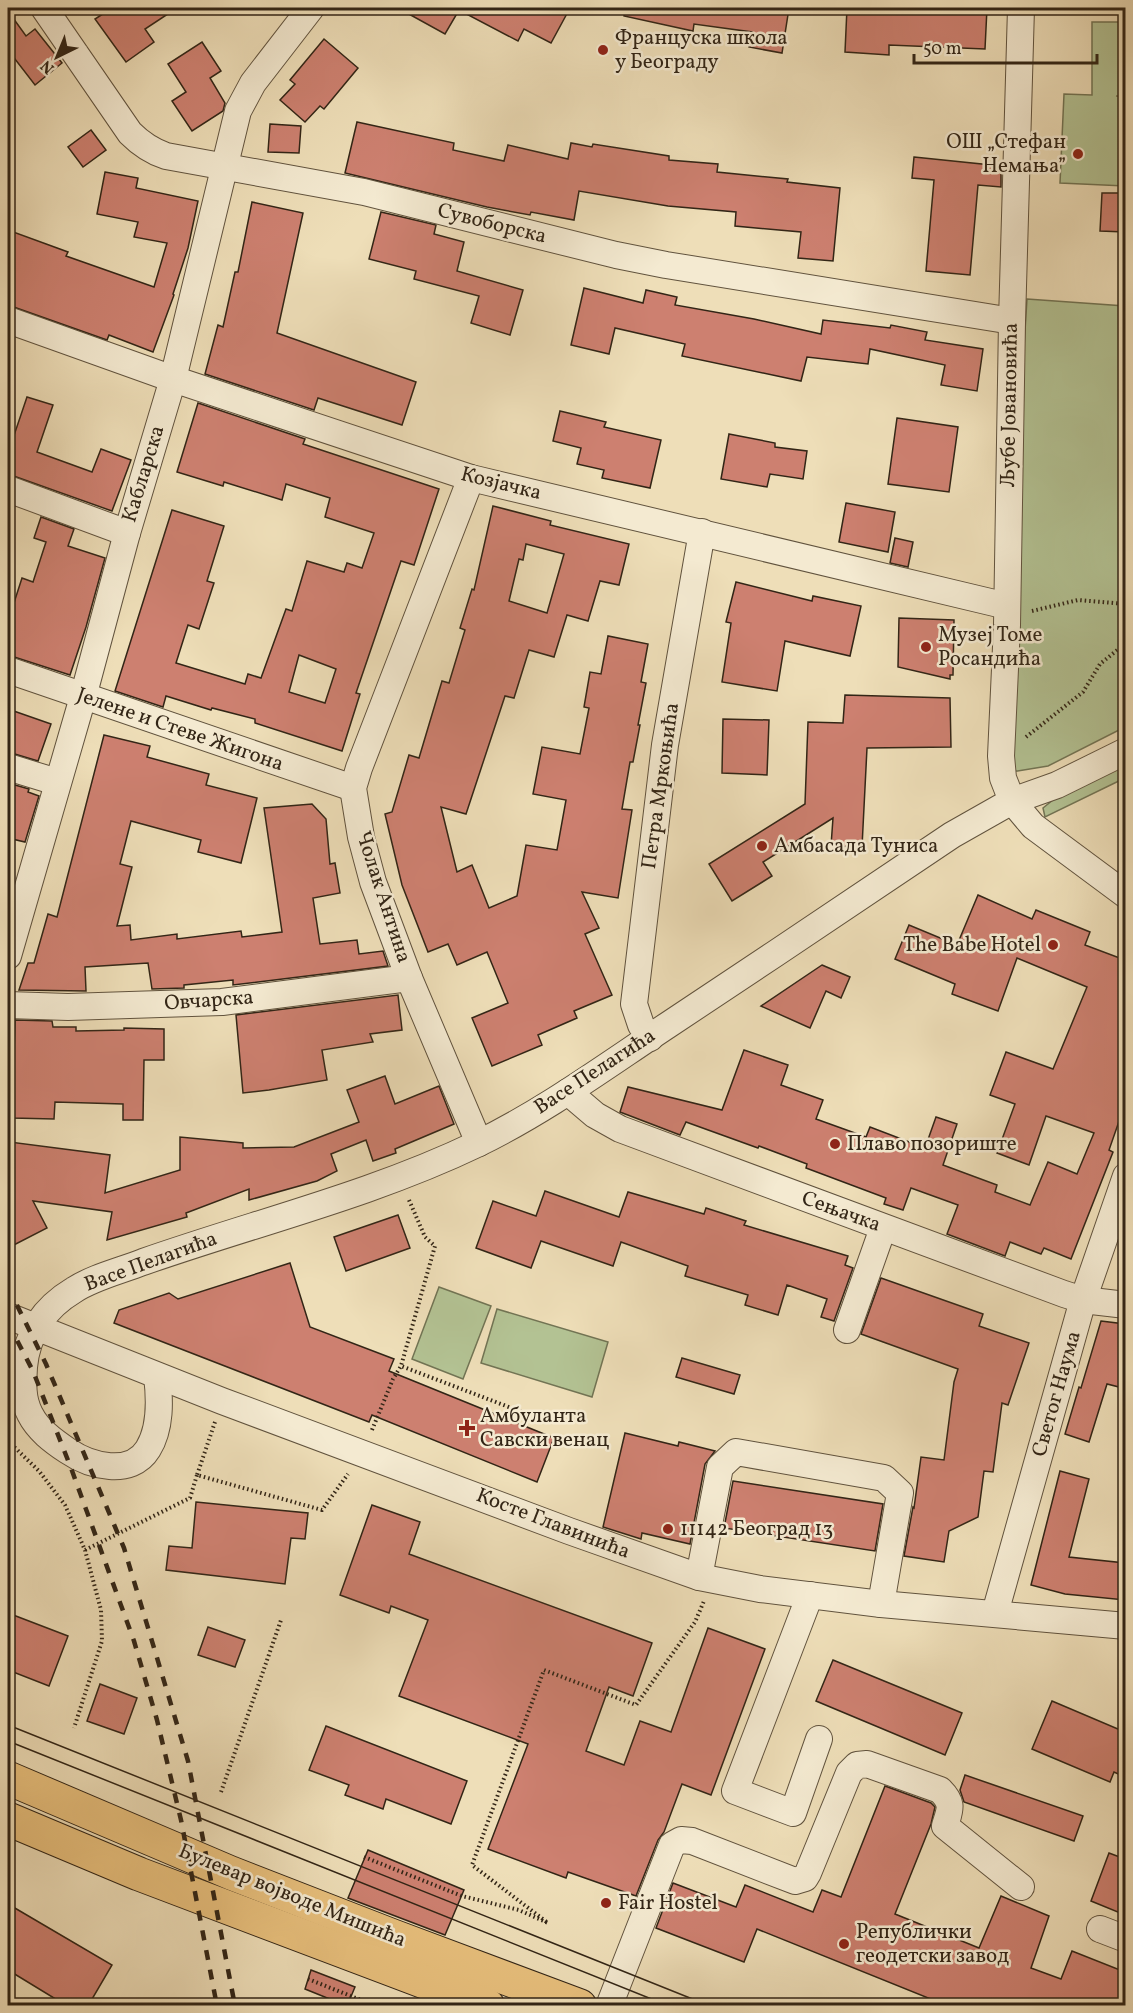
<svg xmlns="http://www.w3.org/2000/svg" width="1133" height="2013" font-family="Vollkorn,serif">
  <rect width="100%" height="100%" fill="#eedeb8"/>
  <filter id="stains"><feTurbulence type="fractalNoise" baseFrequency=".00333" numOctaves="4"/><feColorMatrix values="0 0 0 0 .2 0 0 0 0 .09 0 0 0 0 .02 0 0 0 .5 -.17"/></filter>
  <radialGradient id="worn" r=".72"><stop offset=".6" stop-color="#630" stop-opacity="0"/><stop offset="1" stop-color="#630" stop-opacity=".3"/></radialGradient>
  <g fill="#b3c293" stroke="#727454" stroke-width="1.5">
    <path d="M 1092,22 L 1125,22 L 1125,96 L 1116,96 L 1125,97 L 1125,186 L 1060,183 L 1064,94 L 1092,95 Z"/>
    <path d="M 1027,299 L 1125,306 L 1125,727 L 1048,766 L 1011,772 L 1008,602 Z"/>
    <path d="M 1125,759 L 1125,778 L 1045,817 L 1043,808 L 1068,788 Z"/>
    <path d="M 439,1287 L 491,1306 L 463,1379 L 412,1359 Z"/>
    <path d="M 497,1309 L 608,1342 L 592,1397 L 481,1363 Z"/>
  </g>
  <g fill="#cd8070" stroke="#322516" stroke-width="1.5" fill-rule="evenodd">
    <path d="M 112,8 L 177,8 L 145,29 L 154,42 L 126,62 L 95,19 Z"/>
    <path d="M 398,8 L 570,8 L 551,43 L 524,29 L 518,41 L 459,10 L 445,34 Z"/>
    <path d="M 625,8 L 789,8 L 782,53 L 749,47 L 752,32 L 694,24 L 693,31 L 624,16 Z"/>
    <path d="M 847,8 L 987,8 L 985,49 L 889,45 L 889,55 L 845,52 Z"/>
    <path d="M 8,11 L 26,36 L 35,29 L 62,63 L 35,85 L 8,50 Z"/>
    <path d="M 324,39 L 358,68 L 324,109 L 320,106 L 305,122 L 280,100 L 295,84 L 290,80 Z"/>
    <path d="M 202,42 L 221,71 L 210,78 L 225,103 L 223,111 L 192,131 L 172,101 L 186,92 L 168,64 Z"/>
    <path d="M 357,122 L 454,143 L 453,150 L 504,161 L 508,145 L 568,159 L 571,143 L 592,147 L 593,144 L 669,156 L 669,160 L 718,164 L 717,172 L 788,179 L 787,182 L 840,188 L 833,261 L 798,258 L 801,232 L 735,226 L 736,212 L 668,206 L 579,191 L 574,220 L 531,212 L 530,215 L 487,207 L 345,173 Z"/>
    <path d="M 270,124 L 301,126 L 299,153 L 268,152 Z"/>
    <path d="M 91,130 L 106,150 L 83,167 L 68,147 Z"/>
    <path d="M 914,157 L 1001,166 L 1001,187 L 978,185 L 970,275 L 926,271 L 934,180 L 912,178 Z"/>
    <path d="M 105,172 L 138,178 L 136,188 L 198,201 L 188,248 L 173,294 L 174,295 L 153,352 L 109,335 L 107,340 L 8,305 L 8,230 L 68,252 L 66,256 L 154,287 L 167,243 L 134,237 L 138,222 L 97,214 Z"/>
    <path d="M 1102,193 L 1125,193 L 1125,232 L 1100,231 Z"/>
    <path d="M 252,202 L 303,213 L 277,333 L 416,382 L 402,425 L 318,398 L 314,410 L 205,374 L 218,325 L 223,327 L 235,272 L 238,272 Z"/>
    <path d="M 381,212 L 436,225 L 434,234 L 464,242 L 457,271 L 523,290 L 510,335 L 471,323 L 479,296 L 414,279 L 416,271 L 369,259 Z"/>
    <path d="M 584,288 L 643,303 L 646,290 L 677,297 L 675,305 L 754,319 L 821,334 L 823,320 L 890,328 L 891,325 L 927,332 L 925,340 L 983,349 L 977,391 L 941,385 L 945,365 L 870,349 L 868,364 L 807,357 L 801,381 L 682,356 L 685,344 L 615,328 L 609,354 L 571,345 Z"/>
    <path d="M 27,397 L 53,405 L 37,452 L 92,472 L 101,449 L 131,460 L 112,511 L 8,474 L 8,453 Z"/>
    <path d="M 198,403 L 305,439 L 303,444 L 439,489 L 414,565 L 401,561 L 356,693 L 360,694 L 342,751 L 255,723 L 255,719 L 212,708 L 211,710 L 166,696 L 163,707 L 115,691 L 172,510 L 224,526 L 207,581 L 214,583 L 199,629 L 188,625 L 176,663 L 245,684 L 248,674 L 261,678 L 286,609 L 292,611 L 307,561 L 344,572 L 347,563 L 362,568 L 374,533 L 325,517 L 330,498 L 286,484 L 282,500 L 224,482 L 223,486 L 177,472 ZM 299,655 L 336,669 L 325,703 L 289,692 Z"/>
    <path d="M 560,411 L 606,422 L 604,427 L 661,440 L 650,488 L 602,478 L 604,470 L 577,464 L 581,448 L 553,441 Z"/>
    <path d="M 897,418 L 958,427 L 949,492 L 888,484 Z"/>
    <path d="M 729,434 L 775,443 L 775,447 L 807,451 L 803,479 L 770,474 L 767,487 L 721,479 Z"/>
    <path d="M 846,503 L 895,512 L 888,552 L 839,542 Z"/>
    <path d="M 493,506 L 551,521 L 550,525 L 629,544 L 619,585 L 600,581 L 588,621 L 567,615 L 554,657 L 529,650 L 514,698 L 505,696 L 466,814 L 441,807 L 457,872 L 472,865 L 489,908 L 517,896 L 526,845 L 557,850 L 566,800 L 533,794 L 542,747 L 580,754 L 589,708 L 584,707 L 590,672 L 601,674 L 608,636 L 648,644 L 641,682 L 646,683 L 638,725 L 640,725 L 633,762 L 630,762 L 622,809 L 632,810 L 618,898 L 582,892 L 599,928 L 585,934 L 612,995 L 574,1011 L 577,1018 L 538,1035 L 542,1045 L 492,1066 L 472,1018 L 508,1003 L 487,952 L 457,965 L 448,944 L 428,952 L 402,885 L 385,814 L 392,812 L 409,755 L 419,758 L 442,681 L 449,683 L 465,630 L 460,628 L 472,589 L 474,590 ZM 526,544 L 564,554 L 547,613 L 509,601 L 519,559 L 523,560 Z"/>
    <path d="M 41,517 L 74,529 L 68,546 L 105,558 L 86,627 L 70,675 L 8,655 L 8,611 L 11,612 L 22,578 L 33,582 L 46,542 L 34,538 Z"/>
    <path d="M 895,538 L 913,542 L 908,567 L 890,563 Z"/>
    <path d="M 736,582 L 812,601 L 813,596 L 861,606 L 850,656 L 785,641 L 777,691 L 722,682 L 731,623 L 726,622 Z"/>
    <path d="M 899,618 L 954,620 L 953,675 L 950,675 L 950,679 L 898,667 Z"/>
    <path d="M 845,695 L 950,698 L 951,747 L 867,748 L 862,847 L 831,846 L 833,818 L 763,862 L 772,876 L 732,901 L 709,864 L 805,804 L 808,722 L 843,723 Z"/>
    <path d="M 8,709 L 51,724 L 38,761 L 8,752 Z"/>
    <path d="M 723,719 L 769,720 L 767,775 L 722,773 Z"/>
    <path d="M 104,735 L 150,746 L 147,757 L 209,774 L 206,785 L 257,798 L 241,863 L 198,852 L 201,840 L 131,821 L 120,864 L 132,867 L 117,926 L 130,925 L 131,940 L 177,934 L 177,939 L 241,931 L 242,937 L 282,932 L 264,808 L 312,804 L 326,819 L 330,864 L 335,863 L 340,893 L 313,898 L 320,944 L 357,940 L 359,954 L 383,951 L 388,966 L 233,985 L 233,980 L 184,985 L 184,988 L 152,989 L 148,963 L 85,967 L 86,991 L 19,990 L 28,963 L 34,963 L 48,914 L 57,917 Z"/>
    <path d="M 8,783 L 29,789 L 28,792 L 39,796 L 25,842 L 12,839 L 11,842 L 8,841 Z"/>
    <path d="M 978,895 L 1032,919 L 1036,910 L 1090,932 L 1085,945 L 1125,960 L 1125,1104 L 1109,1150 L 1113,1152 L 1071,1259 L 1044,1248 L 1041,1254 L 1010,1242 L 1005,1256 L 947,1234 L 958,1205 L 911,1188 L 903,1210 L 884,1204 L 886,1198 L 806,1168 L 807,1164 L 759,1146 L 758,1148 L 686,1122 L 680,1135 L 620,1112 L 628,1087 L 722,1110 L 744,1050 L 788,1065 L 781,1085 L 823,1100 L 816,1119 L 866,1137 L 870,1127 L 925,1148 L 936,1117 L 957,1124 L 943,1165 L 997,1185 L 995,1192 L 1030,1205 L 1048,1162 L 1077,1174 L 1094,1133 L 1046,1116 L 1029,1165 L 997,1153 L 1015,1104 L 990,1095 L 1006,1052 L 1053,1069 L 1087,987 L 1017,958 L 998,1011 L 952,994 L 955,984 L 895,959 L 909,925 L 957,945 Z"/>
    <path d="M 822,965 L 850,977 L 841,998 L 826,991 L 810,1028 L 761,1006 Z"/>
    <path d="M 398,995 L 402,1030 L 370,1034 L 373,1042 L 322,1050 L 327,1080 L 269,1090 L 243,1093 L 236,1015 Z"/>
    <path d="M 15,1020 L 52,1021 L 53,1027 L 76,1027 L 76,1031 L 124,1030 L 124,1028 L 164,1029 L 164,1060 L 144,1060 L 143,1120 L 123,1120 L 123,1104 L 55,1102 L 54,1119 L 12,1118 Z"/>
    <path d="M 385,1076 L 395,1104 L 439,1086 L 454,1124 L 395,1149 L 396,1153 L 373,1161 L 366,1140 L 331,1154 L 337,1171 L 317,1181 L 249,1200 L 249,1189 L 186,1213 L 187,1217 L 107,1240 L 112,1212 L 33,1201 L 47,1228 L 8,1248 L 8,1148 L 10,1147 L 10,1142 L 110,1155 L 105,1193 L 180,1170 L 180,1137 L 243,1143 L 243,1148 L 294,1147 L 359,1122 L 347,1090 Z"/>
    <path d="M 545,1191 L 619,1217 L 628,1192 L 704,1214 L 706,1208 L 746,1221 L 744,1225 L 848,1256 L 845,1265 L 853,1268 L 834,1321 L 821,1317 L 827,1299 L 787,1285 L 778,1315 L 745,1305 L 748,1295 L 685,1276 L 688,1266 L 621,1242 L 613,1266 L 541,1241 L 531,1268 L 476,1248 L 493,1201 L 536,1216 Z"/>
    <path d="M 398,1215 L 410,1248 L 346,1271 L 334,1237 Z"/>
    <path d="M 290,1263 L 310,1327 L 394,1359 L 389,1371 L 554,1438 L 537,1482 L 372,1415 L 369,1422 L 114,1323 L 119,1310 L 169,1293 L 178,1299 Z"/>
    <path d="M 881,1278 L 983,1314 L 979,1326 L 1029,1343 L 1008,1405 L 1002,1403 L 993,1472 L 984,1471 L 978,1517 L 949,1531 L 944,1562 L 904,1556 L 913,1507 L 914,1508 L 921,1457 L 944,1460 L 954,1382 L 958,1369 L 861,1334 Z"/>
    <path d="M 1101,1321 L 1125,1324 L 1125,1365 L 1119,1387 L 1107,1384 L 1089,1442 L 1065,1434 L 1079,1387 L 1081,1388 Z"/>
    <path d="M 682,1358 L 740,1375 L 734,1394 L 676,1377 Z"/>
    <path d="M 625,1433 L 678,1446 L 679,1442 L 715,1451 L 705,1464 L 690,1544 L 642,1533 L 641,1539 L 603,1527 Z"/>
    <path d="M 1060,1471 L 1089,1479 L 1069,1557 L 1125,1563 L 1125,1600 L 1065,1594 L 1031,1585 Z"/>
    <path d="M 733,1481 L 883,1504 L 875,1551 L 724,1528 Z"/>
    <path d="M 196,1502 L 308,1513 L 305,1539 L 291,1538 L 285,1584 L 166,1570 L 169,1546 L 192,1548 Z"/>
    <path d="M 372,1505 L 420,1522 L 409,1554 L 652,1643 L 633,1696 L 609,1687 L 586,1751 L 624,1765 L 640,1721 L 671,1732 L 708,1628 L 765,1649 L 711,1795 L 682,1784 L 664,1832 L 658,1840 L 636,1896 L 568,1872 L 566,1878 L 488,1849 L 528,1744 L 399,1696 L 428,1620 L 391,1606 L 389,1613 L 340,1595 Z"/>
    <path d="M 8,1613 L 68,1636 L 49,1686 L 8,1670 Z"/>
    <path d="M 208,1627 L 245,1640 L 235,1667 L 198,1655 Z"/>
    <path d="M 833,1660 L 962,1713 L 945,1755 L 816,1701 Z"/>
    <path d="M 100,1684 L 137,1698 L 124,1734 L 87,1721 Z"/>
    <path d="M 1052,1701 L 1125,1732 L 1125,1777 L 1114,1772 L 1110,1782 L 1032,1749 Z"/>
    <path d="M 326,1726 L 467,1781 L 451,1824 L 386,1799 L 383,1809 L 345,1795 L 349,1785 L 309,1770 Z"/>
    <path d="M 965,1775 L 1083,1816 L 1074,1841 L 964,1802 L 960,1790 Z"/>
    <path d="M 885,1786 L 931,1803 L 935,1807 L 931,1824 L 895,1914 L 979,1948 L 1001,1896 L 1049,1916 L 1031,1968 L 1061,1979 L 1072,1951 L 1125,1972 L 1125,2006 L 948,2006 L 757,1929 L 744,1962 L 656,1928 L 673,1883 L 736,1907 L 745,1885 L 813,1912 L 822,1890 L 841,1897 Z"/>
    <path d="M 368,1850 L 464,1890 L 445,1935 L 348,1898 Z"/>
    <path d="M 1109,1853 L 1125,1859 L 1125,1915 L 1091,1901 Z"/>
    <path d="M 8,1904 L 112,1965 L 88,2006 L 67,2006 L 8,1970 Z"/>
    <path d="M 311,1970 L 355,1987 L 347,2006 L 305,1989 Z"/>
  </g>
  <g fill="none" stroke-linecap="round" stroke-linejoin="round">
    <defs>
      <g id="minor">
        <path d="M 44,8 L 130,133 C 141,144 151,151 166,156 L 364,192 L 616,255 L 666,265 L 1012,321"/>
        <path d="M 1021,8 L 1012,321 L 1007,625 L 1001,756 L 1003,778 L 1012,801 L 1033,826 L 1126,895"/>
        <path d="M 8,320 L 173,379 L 471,478 L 1007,606"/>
        <path d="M 471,478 L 359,768 L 353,788 L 361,837 L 373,882 L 409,978 L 479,1143"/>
        <path d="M 8,489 L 127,533"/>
        <path d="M 8,670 L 353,788"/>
        <path d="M 8,767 L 57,782"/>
        <path d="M 8,956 L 83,697 L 127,533 L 173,379 L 238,111 L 253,83 L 311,8"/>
        <path d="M 8,1005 L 68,1007 L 222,1002 L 409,978"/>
        <path d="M 650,1038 L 641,1025 L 634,1004 L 665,745 L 702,532"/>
        <path d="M 568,1092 L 595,1115 L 620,1129 L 1064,1294 L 1083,1300 L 1126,1305"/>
        <path d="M 8,1316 L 222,1401 L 569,1531 L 699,1577 L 760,1589 L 881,1604 L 1126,1626"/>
        <path d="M 847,1330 L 883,1228"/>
        <path d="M 157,1376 C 160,1400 161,1428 148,1449 C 131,1477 90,1466 68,1451 C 53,1441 38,1430 30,1414 C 22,1399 23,1383 24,1367 C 27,1333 44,1308 74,1290 C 94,1277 120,1271 143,1262 C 254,1223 371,1195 477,1144 C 545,1111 606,1066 668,1025 C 763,962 857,899 952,835 L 1012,801 L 1057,785 L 1126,751"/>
        <path d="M 699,1577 L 720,1467 L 736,1452 L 884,1478 L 900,1493 L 881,1604"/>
        <path d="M 810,1595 L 735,1791 L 793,1813 L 819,1739"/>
        <path d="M 995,1613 L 1083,1300 L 1126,1176"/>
        <path d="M 1100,1929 L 1126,1939"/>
        <path d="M 609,2006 L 672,1845 L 681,1840 L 692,1841 L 795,1881 L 805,1878 L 808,1873 L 849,1773 L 857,1765 L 867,1764 L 940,1790 C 954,1804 950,1809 945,1826 L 1021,1887"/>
      </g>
      <g id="major">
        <path d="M 8,1778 L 231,1873 L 393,1936 L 580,2006"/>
        <path d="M 8,1819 L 139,1874 L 488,2006"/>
      </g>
    </defs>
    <use href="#minor" stroke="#61533e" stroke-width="28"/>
    <use href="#major" stroke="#322516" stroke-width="35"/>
    <g stroke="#322516" stroke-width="4" stroke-dasharray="1.5 3" stroke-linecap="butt">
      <path d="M 1032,611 L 1078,600 L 1126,604"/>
      <path d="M 1026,737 L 1083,692 L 1100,664 L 1126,643"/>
      <path d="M 409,1200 L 425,1237 L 435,1246 L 401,1366 L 522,1412"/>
      <path d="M 215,1422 L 197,1475 L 322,1510 L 348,1474"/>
      <path d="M 372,1430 L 393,1379 L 401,1366"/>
      <path d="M 8,1441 L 39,1471 L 65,1505 L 85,1550 L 101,1610 L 102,1641 L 74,1728"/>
      <path d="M 85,1550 L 190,1498 L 197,1475"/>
      <path d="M 221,1792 L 281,1620"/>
      <path d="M 364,1857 L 462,1896 L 519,1910 L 548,1923 L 472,1865 L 544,1670 L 636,1705 L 695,1622 L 704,1601"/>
      <path d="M 308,1979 L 376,2006"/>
    </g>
    <use href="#minor" stroke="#f4ead1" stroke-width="26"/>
    <use href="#major" stroke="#e7bf7c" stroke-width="33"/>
    <g stroke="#322516" stroke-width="1.5">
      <path d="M 8,1725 L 710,2006"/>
      <path d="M 8,1741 L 669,2006"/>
    </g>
    <g stroke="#322516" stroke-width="4.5" stroke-dasharray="10 10" stroke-linecap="butt">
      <path d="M 8,1287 L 46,1364 L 124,1548 L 188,1761 L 235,2006"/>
      <path d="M 8,1323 L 33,1371 L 71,1468 L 134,1641 L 157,1720 L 181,1820 L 217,2006"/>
    </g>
  </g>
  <g fill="#8f2418" stroke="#f4ead1" stroke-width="2">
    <circle cx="603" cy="50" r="6"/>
    <circle cx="1078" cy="154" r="6"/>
    <circle cx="926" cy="647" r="6"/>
    <circle cx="762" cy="846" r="6"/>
    <circle cx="1053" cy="945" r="6"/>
    <circle cx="835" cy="1144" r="6"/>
    <path d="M464 1419h6v6h6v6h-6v6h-6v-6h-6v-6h6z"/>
    <circle cx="668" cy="1529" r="6"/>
    <circle cx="606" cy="1903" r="6"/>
    <circle cx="844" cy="1944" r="6"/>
  </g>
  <g text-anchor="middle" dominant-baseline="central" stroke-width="5" stroke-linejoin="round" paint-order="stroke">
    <g font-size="21" fill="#322516" stroke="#f4ead1" text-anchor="start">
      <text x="615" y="38">Француска школа<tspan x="615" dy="24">у Београду</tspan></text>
      <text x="1066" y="142" text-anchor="end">ОШ „Стефан<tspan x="1066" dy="24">Немања”</tspan></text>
      <text x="938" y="635">Музеј Томе<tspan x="938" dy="24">Росандића</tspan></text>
      <text x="774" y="846">Амбасада Туниса</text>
      <text x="1041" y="945" text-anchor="end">The Babe Hotel</text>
      <text x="847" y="1144">Плаво позориште</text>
      <text x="480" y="1416">Амбуланта<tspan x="480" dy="24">Савски венац</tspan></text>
      <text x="680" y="1529">11142 Београд 13</text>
      <text x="618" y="1903">Fair Hostel</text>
      <text x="856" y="1932">Републички<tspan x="856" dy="24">геодетски завод</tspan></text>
    </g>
    <g font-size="21" fill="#322516" stroke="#f4ead1">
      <text transform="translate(492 224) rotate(14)">Сувоборска</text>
      <text transform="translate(1010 405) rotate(-89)">Љубе Јовановића</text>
      <text transform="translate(144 474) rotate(-73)">Кабларска</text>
      <text transform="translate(501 484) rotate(14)">Козјачка</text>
      <text transform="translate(180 730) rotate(19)">Јелене и Стеве Жигона</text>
      <text transform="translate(661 786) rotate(-82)">Петра Мркоњића</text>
      <text transform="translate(383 897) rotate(72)">Чолак Антина</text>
      <text transform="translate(209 1001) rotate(-4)">Овчарска</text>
      <text transform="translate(595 1072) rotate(-33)">Васе Пелагића</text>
      <text transform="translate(841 1212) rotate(20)">Сењачка</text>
      <text transform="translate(151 1262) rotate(-20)">Васе Пелагића</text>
      <text transform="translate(1057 1394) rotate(-74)">Светог Наума</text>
      <text transform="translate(553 1524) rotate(21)">Косте Главинића</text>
      <text transform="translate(292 1896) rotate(22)">Булевар војводе Мишића</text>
    </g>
  </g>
  <rect width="1133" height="2013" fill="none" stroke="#eedeb8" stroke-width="30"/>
  <rect x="9" y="9" width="1115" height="1995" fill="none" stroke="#322516" stroke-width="3"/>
  <rect x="15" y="15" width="1103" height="1983" fill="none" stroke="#322516" stroke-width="1.5"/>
  <g transform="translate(57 57) rotate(223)" stroke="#f4ead1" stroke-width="4.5" paint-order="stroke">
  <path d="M0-4.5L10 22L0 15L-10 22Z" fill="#322516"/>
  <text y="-9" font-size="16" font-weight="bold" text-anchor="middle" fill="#322516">N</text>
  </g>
  <path d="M914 54v9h183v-9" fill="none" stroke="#322516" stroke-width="3"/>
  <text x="923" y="54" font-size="18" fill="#322516" stroke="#f4ead1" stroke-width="4.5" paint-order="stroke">50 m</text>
  <rect width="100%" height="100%" filter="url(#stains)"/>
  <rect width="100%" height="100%" fill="url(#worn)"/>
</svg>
